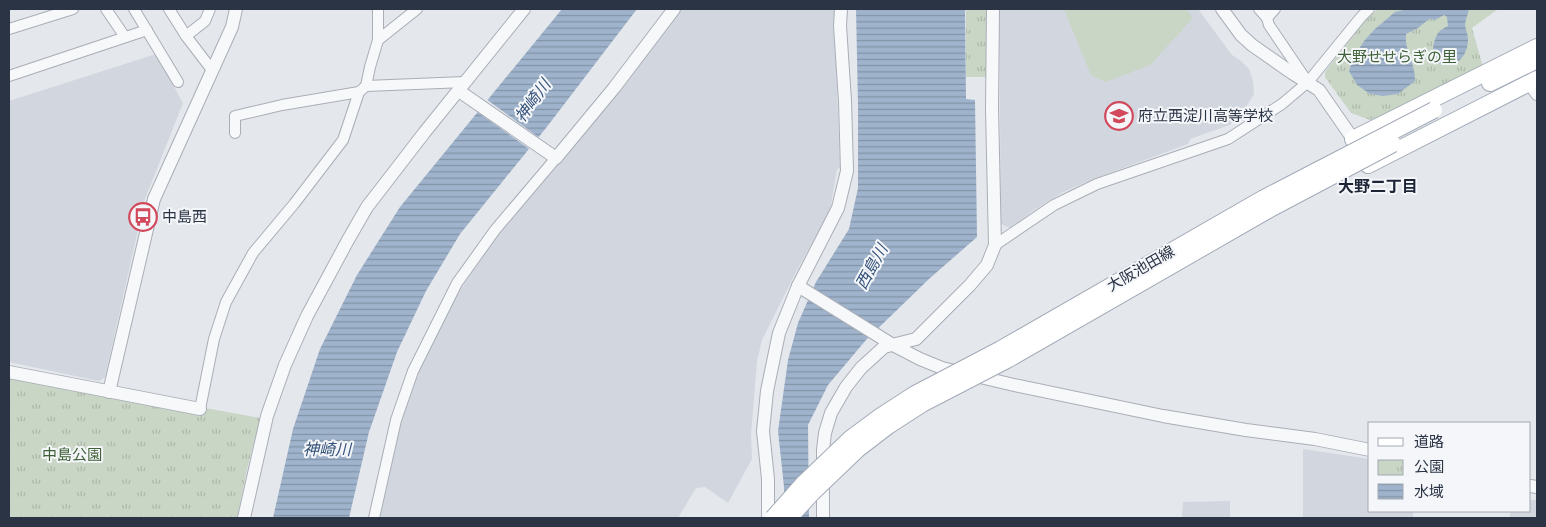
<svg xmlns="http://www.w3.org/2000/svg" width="1546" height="527" font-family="'Alegreya Sans','Noto Sans JP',sans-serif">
  <defs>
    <pattern id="park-tufts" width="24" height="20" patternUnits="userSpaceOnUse" patternTransform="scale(1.25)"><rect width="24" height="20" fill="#c9d6c5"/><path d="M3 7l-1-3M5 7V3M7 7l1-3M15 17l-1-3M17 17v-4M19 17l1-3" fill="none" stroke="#adb8ab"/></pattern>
    <pattern id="water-rules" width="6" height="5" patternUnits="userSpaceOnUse" patternTransform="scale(1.25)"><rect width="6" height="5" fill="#9fb4cc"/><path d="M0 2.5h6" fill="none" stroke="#8293a7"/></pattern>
  </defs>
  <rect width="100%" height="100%" fill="#e4e7ec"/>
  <g fill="#d2d6de">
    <path d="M 679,9 L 834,9 L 840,168 L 837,169 L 830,211 L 796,272 L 762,340 L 757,361 L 751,435 L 752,459 L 728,503 L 705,487 L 696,488 L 678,518 L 380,518 L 392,457 L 409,394 L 430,345 L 455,298 L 489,247 L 522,204 Z"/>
    <path d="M 999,9 L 1198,9 L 1232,55 L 1241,61 L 1249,69 L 1253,81 L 1254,94 L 1246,107 L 1230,125 L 1190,139 L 1188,144 L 1096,178 L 1063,192 L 1034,210 L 1010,228 L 1001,224 Z"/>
    <path d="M 156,54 L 183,103 L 145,199 L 105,377 L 99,381 L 9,362 L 9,101 Z"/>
    <path d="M 1303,449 L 1370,459 L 1370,511 L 1413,511 L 1413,518 L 1303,518 Z"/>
    <path d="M 1530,500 L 1537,500 L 1537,518 L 1510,518 L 1510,511 L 1530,511 Z"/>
    <path d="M 1230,501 L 1230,518 L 1182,518 L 1183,502 Z"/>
  </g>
  <path fill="#c9d6c5" d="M 1064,9 L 1186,9 L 1193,18 L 1150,65 L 1106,82 L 1091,75 Z"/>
  <g fill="url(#park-tufts)">
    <path d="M 966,9 L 989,9 L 990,77 L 966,77 Z"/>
    <path d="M 1378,9 L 1498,9 L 1472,28 L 1483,67 L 1404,107 L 1370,120 L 1351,113 L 1325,77 L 1325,72 L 1364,22 Z"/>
    <path d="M 9,378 L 204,415 L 205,408 L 260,418 L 248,465 L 237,518 L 9,518 Z"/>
  </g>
  <g fill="url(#water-rules)">
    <path d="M 562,9 L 637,9 L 546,128 L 460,234 L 426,291 L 397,352 L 369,432 L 349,518 L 273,518 L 293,429 L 320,349 L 357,275 L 400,207 Z"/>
    <path d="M 856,9 L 965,9 L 966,99 L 975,100 L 977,237 L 929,279 L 866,340 L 828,385 L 808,425 L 809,518 L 785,518 L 784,487 L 778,431 L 788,360 L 798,323 L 816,282 L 849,229 L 858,188 L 858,105 Z"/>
    <path d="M 1408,9 L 1469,9 C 1468,14 1466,19 1465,24 C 1465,29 1468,34 1468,39 C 1468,50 1463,61 1452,64 C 1430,70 1430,46 1438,33 C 1440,30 1444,28 1448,26 L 1447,17 L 1444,15 L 1435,20 L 1429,19 L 1418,28 L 1406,34 C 1404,50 1416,65 1415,81 L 1398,94 L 1383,96 L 1370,94 L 1357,85 L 1349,71 L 1352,60 L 1364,41 L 1375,29 L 1395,12 Z"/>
  </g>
  <path fill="#e4e7ec" d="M 486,99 L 541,139 L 532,151 L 476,111 Z"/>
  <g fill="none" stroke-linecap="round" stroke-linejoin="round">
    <defs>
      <g id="minor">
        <path d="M 106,9 L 125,37"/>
        <path d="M 134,9 L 178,82"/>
        <path d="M 169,9 L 186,36 L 212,70"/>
        <path d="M 1259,9 L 1267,18 L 1269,25 L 1307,81"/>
        <path d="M 1267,18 L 1275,9"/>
        <path d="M 9,29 L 73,9"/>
        <path d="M 186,36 L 205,21 L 210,9"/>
        <path d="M 378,40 L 417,9"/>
        <path d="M 9,76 L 147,30"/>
        <path d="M 366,86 L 370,67 L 378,40 L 378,9"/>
        <path d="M 235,133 L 235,116 L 282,105 L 359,92 L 366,86 L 465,82"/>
        <path d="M 995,245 L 1054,205 L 1097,184 L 1228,139 L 1282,104 L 1308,82 L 1361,17 L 1369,9"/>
        <path d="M 200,409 L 214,339 L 226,302 L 253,253 L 294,204 L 343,140 L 359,92"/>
        <path d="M 374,518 L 396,420 L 413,371 L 457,283 L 495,230 L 556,158"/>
      </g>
      <g id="tertiary">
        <path d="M 1222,9 L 1241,35 L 1252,45 L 1292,73 L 1319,90 L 1353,139"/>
        <path d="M 1530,84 L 1537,94"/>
        <path d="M 459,91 L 556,158 L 614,88 L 674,9"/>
        <path d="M 798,286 L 893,345 L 920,359 L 942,368 L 1014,385 L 1163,416 L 1246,430 L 1315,439 L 1370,450"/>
        <path d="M 9,372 L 200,409"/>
        <path d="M 109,392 L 154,199 L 232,27 L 236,9"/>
        <path d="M 1530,486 L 1537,487"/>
        <path d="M 244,518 L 267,416 L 285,365 L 307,316 L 348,240 L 367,207 L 424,133 L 524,9"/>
        <path d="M 768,518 L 768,479 L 763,431 L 767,391 L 779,333 L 798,286 L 838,208 L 847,171 L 845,101 L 840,26 L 841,9"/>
        <path d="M 823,518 L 823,450 L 825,433 L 831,413 L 846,387 L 861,368 L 884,347 L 916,339 L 970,285 L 987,265 L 995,245 L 992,109 L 993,9"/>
      </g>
      <g id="primary">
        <path d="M 1537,47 L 1353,139 L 1368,165 L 1537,79"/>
        <path d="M 1490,83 L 1537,60"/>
      </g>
    </defs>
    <use href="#minor" stroke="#a9aeb7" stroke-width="12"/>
    <use href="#tertiary" stroke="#a9aeb7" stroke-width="14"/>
    <use href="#primary" stroke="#a3abb8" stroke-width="18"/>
    <use href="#minor" stroke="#f7f8fa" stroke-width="10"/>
    <use href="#tertiary" stroke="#f7f8fa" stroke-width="12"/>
    <use href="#primary" stroke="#fff" stroke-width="16"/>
    <defs>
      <g id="primary-bridge">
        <path d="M 773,518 L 803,484 L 850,439 L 881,416 L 915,394 L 1001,349 L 1264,198 L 1434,110"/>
        <path d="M 789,518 L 812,493 L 858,449 L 888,426 L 922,404 L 1007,360 L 1270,209 L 1393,144"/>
      </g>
    </defs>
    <use href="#primary-bridge" stroke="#a3abb8" stroke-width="18" stroke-linecap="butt"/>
    <use href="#primary-bridge" stroke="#fff" stroke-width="16"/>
  </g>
  <defs>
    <symbol id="school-ring" viewBox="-11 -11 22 22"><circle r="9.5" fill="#f4f6f9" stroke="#d1495b" stroke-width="1.5"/><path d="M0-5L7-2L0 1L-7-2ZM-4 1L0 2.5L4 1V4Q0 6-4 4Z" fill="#d1495b"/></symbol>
    <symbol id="bus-ring" viewBox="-11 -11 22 22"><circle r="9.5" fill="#f4f6f9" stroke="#d1495b" stroke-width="1.5"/><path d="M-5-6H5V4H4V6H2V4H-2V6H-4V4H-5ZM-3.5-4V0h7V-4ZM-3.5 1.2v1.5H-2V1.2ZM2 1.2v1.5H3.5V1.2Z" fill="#d1495b"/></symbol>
  </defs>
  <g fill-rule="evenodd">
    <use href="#school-ring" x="1103" y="100" width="32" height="32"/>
    <use href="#bus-ring" x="127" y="201" width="32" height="32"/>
  </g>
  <g text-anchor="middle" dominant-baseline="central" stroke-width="4" stroke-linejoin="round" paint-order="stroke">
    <g font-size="15" fill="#3f6138" stroke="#f4f6f9">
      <text x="1397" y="57">大野せせらぎの里</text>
      <text x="72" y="455">中島公園</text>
    </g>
    <g font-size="15" fill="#2b3445" stroke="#f4f6f9" text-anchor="start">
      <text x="1138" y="116">府立西淀川高等学校</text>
      <text x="162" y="217">中島西</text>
    </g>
    <g font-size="15" fill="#2b3445" stroke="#f4f6f9">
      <text transform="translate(1141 269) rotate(-30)">大阪池田線</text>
    </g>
    <g font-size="16" font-style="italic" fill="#34527a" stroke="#f4f6f9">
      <text transform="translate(533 101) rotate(-54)">神崎川</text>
      <text transform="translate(872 267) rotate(-61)">西島川</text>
      <text x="327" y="450">神崎川</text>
    </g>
    <g font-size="16" font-weight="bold" fill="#1d2536" stroke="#f4f6f9">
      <text x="1378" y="187">大野二丁目</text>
    </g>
  </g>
  <rect width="1546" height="527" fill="none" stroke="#2b3445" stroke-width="20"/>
  <rect x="1368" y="422" width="162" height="90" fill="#f4f6f9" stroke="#a4a8b1"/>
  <rect x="1378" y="438" width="25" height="8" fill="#ffffff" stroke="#a4a8b1"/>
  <text x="1414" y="447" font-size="15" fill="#2b3445">道路</text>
  <rect x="1378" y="460" width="25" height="15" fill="url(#park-tufts)" stroke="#a4a8b1"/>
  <text x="1414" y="472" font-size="15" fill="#2b3445">公園</text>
  <rect x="1378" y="484" width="25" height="15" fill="url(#water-rules)" stroke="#a4a8b1"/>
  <text x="1414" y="497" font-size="15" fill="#2b3445">水域</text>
</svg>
